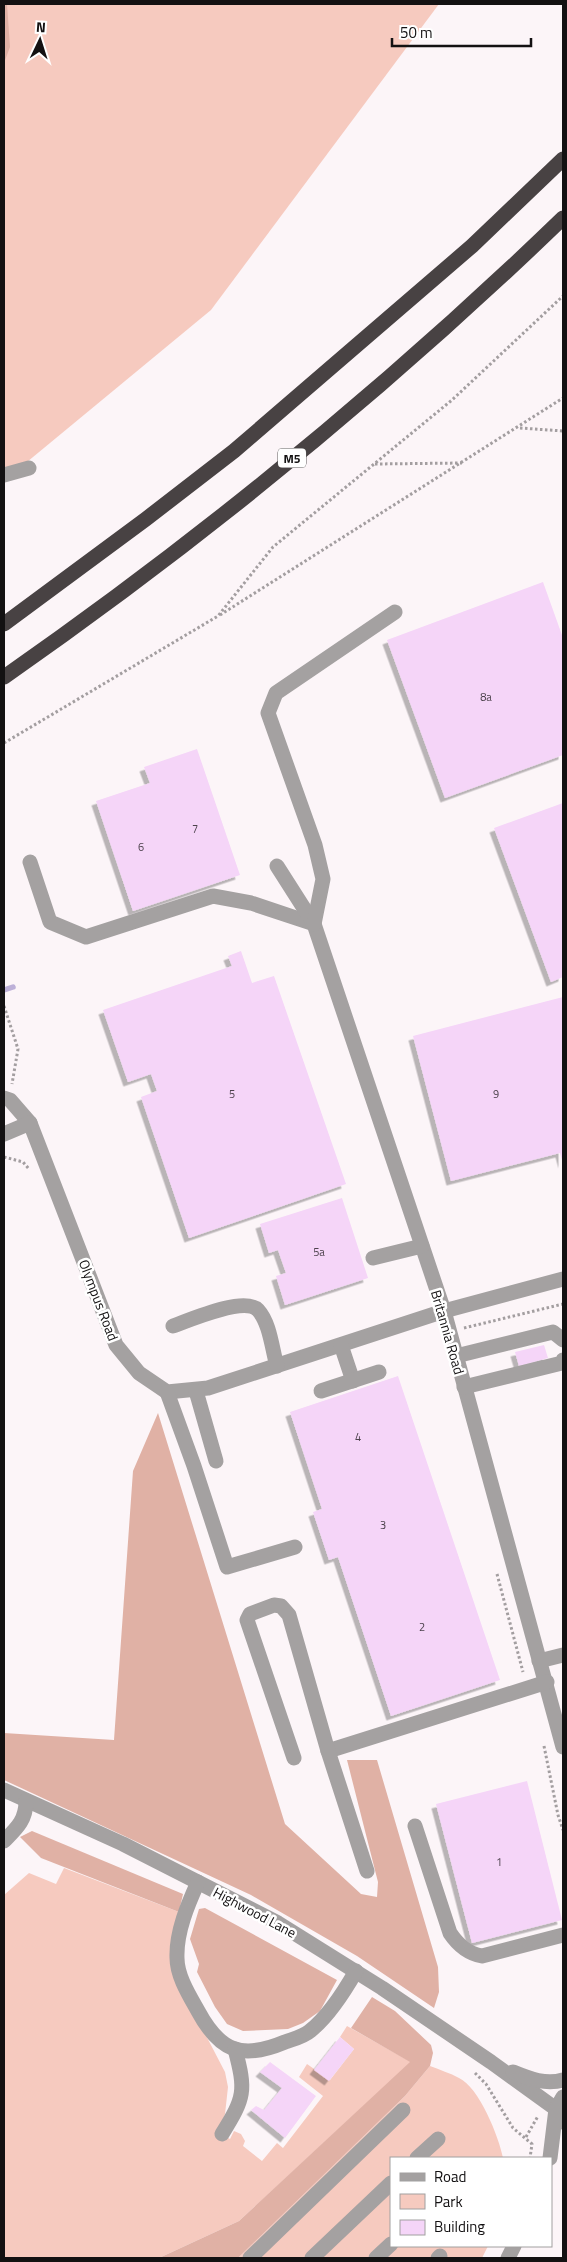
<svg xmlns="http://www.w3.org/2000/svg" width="567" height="2262" font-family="'Titillium Web',sans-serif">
  <defs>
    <filter id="shadow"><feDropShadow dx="-4.5" dy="4.5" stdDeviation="0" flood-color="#0004"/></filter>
  </defs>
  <rect width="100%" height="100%" fill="#fcf5f8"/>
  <g fill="#f6cabf">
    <path d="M 4,4 L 439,4 L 211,310 L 4,481 Z"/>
    <path d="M 64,1868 L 179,1912 L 188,2001 L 225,2072 L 228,2087 L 225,2114 L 218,2132 L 230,2139 L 234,2131 L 241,2134 L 245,2141 L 243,2146 L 262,2161 L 277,2143 L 283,2148 L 323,2096 L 299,2077 L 307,2064 L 330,2080 L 354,2049 L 340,2037 L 347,2026 L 411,2062 L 239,2221 L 159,2258 L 4,2258 L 4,1895 L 29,1873 L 56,1884 Z"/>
    <path d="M 430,2066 C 440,2070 450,2073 459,2078 C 479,2087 499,2137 503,2158 L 391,2158 L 391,2246 L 488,2246 L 482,2258 L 238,2258 L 405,2096 Z"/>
  </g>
  <g fill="#e0b1a5">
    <path d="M 4,4 L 7,4 L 10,47 L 4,63 Z"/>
    <path d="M 158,1413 L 285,1824 L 361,1894 L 377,1897 L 378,1882 L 347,1760 L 377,1760 L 438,1967 L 439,1992 L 434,2008 L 357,1956 L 251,1895 L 4,1780 L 4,1733 L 114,1740 L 133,1471 Z"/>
    <path d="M 32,1831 L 183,1894 L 179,1912 L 41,1858 L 20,1837 Z"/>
    <path d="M 205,1908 L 337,1980 L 320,2011 L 303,2023 L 288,2029 L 243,2031 L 227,2024 L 215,2007 L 197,1972 L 199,1964 L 190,1939 L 199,1909 Z"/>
    <path d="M 372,1997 L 395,2011 L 431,2045 L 433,2053 L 430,2066 L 405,2096 L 238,2258 L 159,2258 L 239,2221 L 410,2062 L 351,2028 Z"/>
  </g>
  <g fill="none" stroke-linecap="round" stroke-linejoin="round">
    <path stroke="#bdb0d8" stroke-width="5.5" d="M 4,990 L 13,987"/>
  </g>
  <g fill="#f5d5f8" filter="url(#shadow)">
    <path d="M 543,582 L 563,638 L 563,755 L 445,798 L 387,640 Z"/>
    <path d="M 197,749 L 240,875 L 133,911 L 96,801 L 150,783 L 144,767 Z"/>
    <path d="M 563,803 L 563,977 L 551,982 L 494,828 Z"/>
    <path d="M 241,951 L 252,983 L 274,976 L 346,1184 L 189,1238 L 141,1097 L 157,1091 L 151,1074 L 128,1082 L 103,1010 L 232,966 L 228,956 Z"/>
    <path d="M 563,997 L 563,1164 L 560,1153 L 451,1181 L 413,1036 Z"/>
    <path d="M 342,1198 L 368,1278 L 285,1305 L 276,1276 L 286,1273 L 278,1250 L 269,1253 L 260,1224 Z"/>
    <path d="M 544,1345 L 548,1358 L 519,1366 L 515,1352 Z"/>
    <path d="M 398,1376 L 500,1680 L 391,1716 L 338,1557 L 329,1560 L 313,1512 L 322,1509 L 290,1412 Z"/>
    <path d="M 527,1781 L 562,1920 L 472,1943 L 436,1804 Z"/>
    <path d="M 340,2037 L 354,2049 L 329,2081 L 314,2070 Z"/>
    <path d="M 270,2062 L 316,2096 L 285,2138 L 251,2110 L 256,2106 L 264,2110 L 282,2088 L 260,2072 Z"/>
  </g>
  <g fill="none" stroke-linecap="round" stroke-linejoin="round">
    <g stroke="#a39ea0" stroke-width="3" stroke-dasharray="2.5 2.5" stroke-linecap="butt">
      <path d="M 520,428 L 563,431"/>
      <path d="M 375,464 L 462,463"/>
      <path d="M 220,615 L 563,398"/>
      <path d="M 4,743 L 218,616 L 273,547 L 452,400 L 563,296"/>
      <path d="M 4,1006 L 18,1049 L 12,1084"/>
      <path d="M 4,1157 L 23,1162 L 29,1169"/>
      <path d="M 464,1328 L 563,1304"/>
      <path d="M 497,1574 L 523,1672"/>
      <path d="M 544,1746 L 558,1815 L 563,1830"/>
      <path d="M 475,2073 L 486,2084 L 513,2128 L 532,2144 L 530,2158"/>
      <path d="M 526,2137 L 538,2116"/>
    </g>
    <g stroke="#a4a1a1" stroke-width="15">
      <path d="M 4,475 L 29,468"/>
      <path d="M 30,862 L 50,922 L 86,937 L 213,896 L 251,903 L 314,924"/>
      <path d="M 277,866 L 314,924 L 444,1311 L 563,1747"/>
      <path d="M 314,924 L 323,879 L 315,845 L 268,713 L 276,693 L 395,612"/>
      <path d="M 4,1098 L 10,1100 L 30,1123 L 116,1345 L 139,1373 L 167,1392 L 208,1388 L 444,1311 L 563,1279"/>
      <path d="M 4,1134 L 30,1123"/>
      <path d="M 373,1258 L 422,1246"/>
      <path d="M 173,1326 C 190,1320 244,1296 258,1310 C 270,1323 272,1349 277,1366"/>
      <path d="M 341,1345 L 353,1381"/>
      <path d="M 456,1356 L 553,1332 L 563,1340"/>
      <path d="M 464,1387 L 562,1363 L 563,1360"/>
      <path d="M 196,1391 L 216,1461"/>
      <path d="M 321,1391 L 379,1372"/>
      <path d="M 167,1392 L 194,1466 L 227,1567 L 295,1547"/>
      <path d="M 539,1661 L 563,1655"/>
      <path d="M 328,1751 L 547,1682"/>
      <path d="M 294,1758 L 247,1620 L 250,1614 L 274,1605 L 281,1606 L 289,1615 L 328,1751 L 367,1871"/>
      <path d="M 4,1790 L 123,1844 L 278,1923 L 382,1988 L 491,2062 L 556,2109 L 563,2122"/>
      <path d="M 415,1826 L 450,1933 C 458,1945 467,1953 482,1956 L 563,1935"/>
      <path d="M 4,1841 C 17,1828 26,1820 26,1801"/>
      <path d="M 198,1882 C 188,1904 176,1932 177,1958 C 177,1976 189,1995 198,2011 C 220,2052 242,2060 285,2042 C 293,2039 303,2037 310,2031 C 329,2016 344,1992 356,1971"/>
      <path d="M 513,2072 C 530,2079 546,2085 563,2080"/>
      <path d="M 222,2134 C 245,2097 246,2091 235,2049"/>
      <path d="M 417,2158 L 438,2139"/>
      <path d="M 550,2158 L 556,2109 L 563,2097"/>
      <path d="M 250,2258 L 403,2110"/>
      <path d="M 312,2258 L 391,2183"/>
      <path d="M 376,2258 L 391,2244"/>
      <path d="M 438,2258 L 440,2256"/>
      <path d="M 508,2258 L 514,2246"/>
    </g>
    <g stroke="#484243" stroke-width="15">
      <path d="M 4,624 L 146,519 L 234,451 L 472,246 L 563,159"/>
      <path d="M 4,677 C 202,539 389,386 563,218"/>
    </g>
  </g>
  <g text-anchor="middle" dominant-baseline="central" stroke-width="5" stroke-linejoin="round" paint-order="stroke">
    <g font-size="11" fill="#4c424c">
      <text x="486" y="697">8a</text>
      <text x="195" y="829">7</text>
      <text x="141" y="847">6</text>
      <text x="232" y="1094">5</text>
      <text x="496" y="1094">9</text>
      <text x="319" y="1252">5a</text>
      <text x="358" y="1437">4</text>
      <text x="383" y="1525">3</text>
      <text x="422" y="1627">2</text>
      <text x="499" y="1862">1</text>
    </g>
    <rect fill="#fff" stroke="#5a5859" stroke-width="1" x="278" y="448.5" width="28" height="19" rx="4"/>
    <g font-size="12" font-weight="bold" fill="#131112">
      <text x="292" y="458">M5</text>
    </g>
    <g font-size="14" fill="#131112" stroke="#fff">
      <text transform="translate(99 1300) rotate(69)">Olympus Road</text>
      <text transform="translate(448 1332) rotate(74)">Britannia Road</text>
      <text transform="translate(255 1912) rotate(28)">Highwood Lane</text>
    </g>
  </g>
  <rect width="567" height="2262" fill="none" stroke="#131112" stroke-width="10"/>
  <rect x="390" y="2157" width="162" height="90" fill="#ffffff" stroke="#a1a0a0"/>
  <rect x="400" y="2173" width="25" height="8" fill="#a4a1a1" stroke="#a1a0a0"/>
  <text x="434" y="2182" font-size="15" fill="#131112">Road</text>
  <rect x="400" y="2194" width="25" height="15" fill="#f6cabf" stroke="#a1a0a0"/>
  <text x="434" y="2207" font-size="15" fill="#131112">Park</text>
  <rect x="400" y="2220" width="25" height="15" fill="#f5d5f8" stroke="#a1a0a0"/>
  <text x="434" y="2232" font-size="15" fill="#131112">Building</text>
  <g transform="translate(40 40) rotate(4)" stroke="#ffffff" stroke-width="4" paint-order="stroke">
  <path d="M0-4L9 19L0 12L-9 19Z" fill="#131112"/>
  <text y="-8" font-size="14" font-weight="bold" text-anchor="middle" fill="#131112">N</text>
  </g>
  <path d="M392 38v8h139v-8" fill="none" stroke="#131112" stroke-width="2.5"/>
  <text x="400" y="38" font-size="15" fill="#131112" stroke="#ffffff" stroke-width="4" paint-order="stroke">50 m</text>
</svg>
